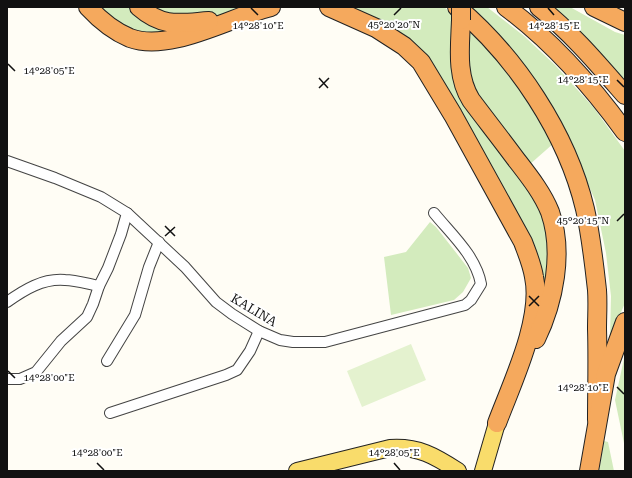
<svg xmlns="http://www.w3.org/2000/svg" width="632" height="478" font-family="'Roboto Serif',serif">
  <rect width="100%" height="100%" fill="#fffdf5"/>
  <g fill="#d3ebbd">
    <path d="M 99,7 L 130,7 L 135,12 L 175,33 C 168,33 160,34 152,33 C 132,32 113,20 99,7 Z"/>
    <path d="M 148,7 L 257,7 L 228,16 L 169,18 Z"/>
    <path d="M 345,7 L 444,7 L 454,15 L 452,63 L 539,208 C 541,215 545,222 546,229 C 552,261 543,292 537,324 L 543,277 L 539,259 L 529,234 L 447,93 Z"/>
    <path d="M 467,7 L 487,7 L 524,36 L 555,65 L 594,108 L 625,151 L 625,303 L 610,338 L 611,296 L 606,253 L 595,200 L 569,141 L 539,86 L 514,53 Z"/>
    <path d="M 551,7 L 570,7 L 615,32 L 625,35 L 625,83 Z"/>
    <path d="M 465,25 L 483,41 L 528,98 L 554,143 L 529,165 L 474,89 L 470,78 Z"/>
    <path d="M 430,222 L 436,227 L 468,268 L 471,278 L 463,292 L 454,300 L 391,315 L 384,257 L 406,252 Z"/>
    <path d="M 625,354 L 625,448 L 615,400 Z"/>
    <path d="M 604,441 L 608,442 L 614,471 L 599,471 Z"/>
  </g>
  <path fill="#e4f2cf" d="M 411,344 L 426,380 L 362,407 L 347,371 Z"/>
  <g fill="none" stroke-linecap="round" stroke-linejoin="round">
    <defs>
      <g id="street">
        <path d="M 7,161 L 55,178 L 101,197 L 127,213 L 185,267 L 216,302 L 232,314 L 259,331 L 280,340 L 293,342 L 325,342 L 465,305 L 471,300 L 481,284 C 476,256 451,234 434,213"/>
        <path d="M 7,302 C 24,290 43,278 65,280 C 76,280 88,284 99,286"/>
        <path d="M 107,361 L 135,315 L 149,267 L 159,242"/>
        <path d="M 7,379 L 20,379 L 36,372 L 61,341 L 87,317 L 93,304 L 99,286 L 108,268 L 121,234 L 127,213"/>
        <path d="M 110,413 L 226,375 L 237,370 L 250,351 L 259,331"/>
      </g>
      <g id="primary">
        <path d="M 297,471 L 390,448 C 418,446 435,456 458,471"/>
        <path d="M 483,471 L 497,423"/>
      </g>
      <g id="highway">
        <path d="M 88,7 C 100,20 113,31 130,38 C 170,53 230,17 271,7"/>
        <path d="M 139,7 C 163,28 180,23 209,21"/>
        <path d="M 329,7 L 376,28 L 404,46 L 421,62 L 453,115 L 523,242 C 527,253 532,264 534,277 C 543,319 512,383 497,423"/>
        <path d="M 457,7 C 516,57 567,133 585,209 C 591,235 594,263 597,290 C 598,303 597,316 597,329 C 598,360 597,390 597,420"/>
        <path d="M 506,7 C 553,42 591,85 625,132"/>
        <path d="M 539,7 C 571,32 598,64 625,95"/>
        <path d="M 594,7 L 625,22"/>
        <path d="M 461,20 C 460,47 456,76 471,100 C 486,120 501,139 515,158 C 528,175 542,192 550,212 C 564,252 554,302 536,339"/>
        <path d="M 589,471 L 606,374 L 625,322"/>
      </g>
    </defs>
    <use href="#street" stroke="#444" stroke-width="12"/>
    <use href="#primary" stroke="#222" stroke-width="18"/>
    <use href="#highway" stroke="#222" stroke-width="20"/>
    <use href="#street" stroke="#fff" stroke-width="10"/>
    <use href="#primary" stroke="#f9dc6b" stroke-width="16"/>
    <use href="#highway" stroke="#f5a95d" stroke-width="18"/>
    <defs>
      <path id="highway-bridge" d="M 461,20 L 461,7"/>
    </defs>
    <use href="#highway-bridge" stroke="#222" stroke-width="20" stroke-linecap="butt"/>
    <use href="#highway-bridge" stroke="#f5a95d" stroke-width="18"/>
  </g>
  <path fill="none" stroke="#111" stroke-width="1.5" d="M 251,8 L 258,15M 548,8 L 554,15M 394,15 L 401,8M 8,64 L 15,71M 319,78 L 328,88M 617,80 L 624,87M 319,88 L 329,78M 617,221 L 624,214M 165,226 L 175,236M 165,236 L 175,227M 529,296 L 539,306M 529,306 L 539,296M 8,371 L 15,378M 617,387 L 624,394M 97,463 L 104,470M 394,463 L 400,470"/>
  <g text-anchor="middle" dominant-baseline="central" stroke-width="4" stroke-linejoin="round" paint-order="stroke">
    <g font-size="13" fill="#111" stroke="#fff">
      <text transform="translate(254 310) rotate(31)">KALINA</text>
    </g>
  </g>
  <g font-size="10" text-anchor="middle" fill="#111" stroke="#fff" stroke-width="4" stroke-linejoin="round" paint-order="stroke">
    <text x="394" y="28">45°20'20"N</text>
    <text x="554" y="29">14°28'15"E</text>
    <text x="258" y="29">14°28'10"E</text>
    <text x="49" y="74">14°28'05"E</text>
    <text x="583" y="83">14°28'15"E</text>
    <text x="583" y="224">45°20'15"N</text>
    <text x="49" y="381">14°28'00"E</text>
    <text x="583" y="391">14°28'10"E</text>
    <text x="97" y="456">14°28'00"E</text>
    <text x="394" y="456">14°28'05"E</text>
  </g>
  <rect width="632" height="478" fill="none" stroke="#111111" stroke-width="16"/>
</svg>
